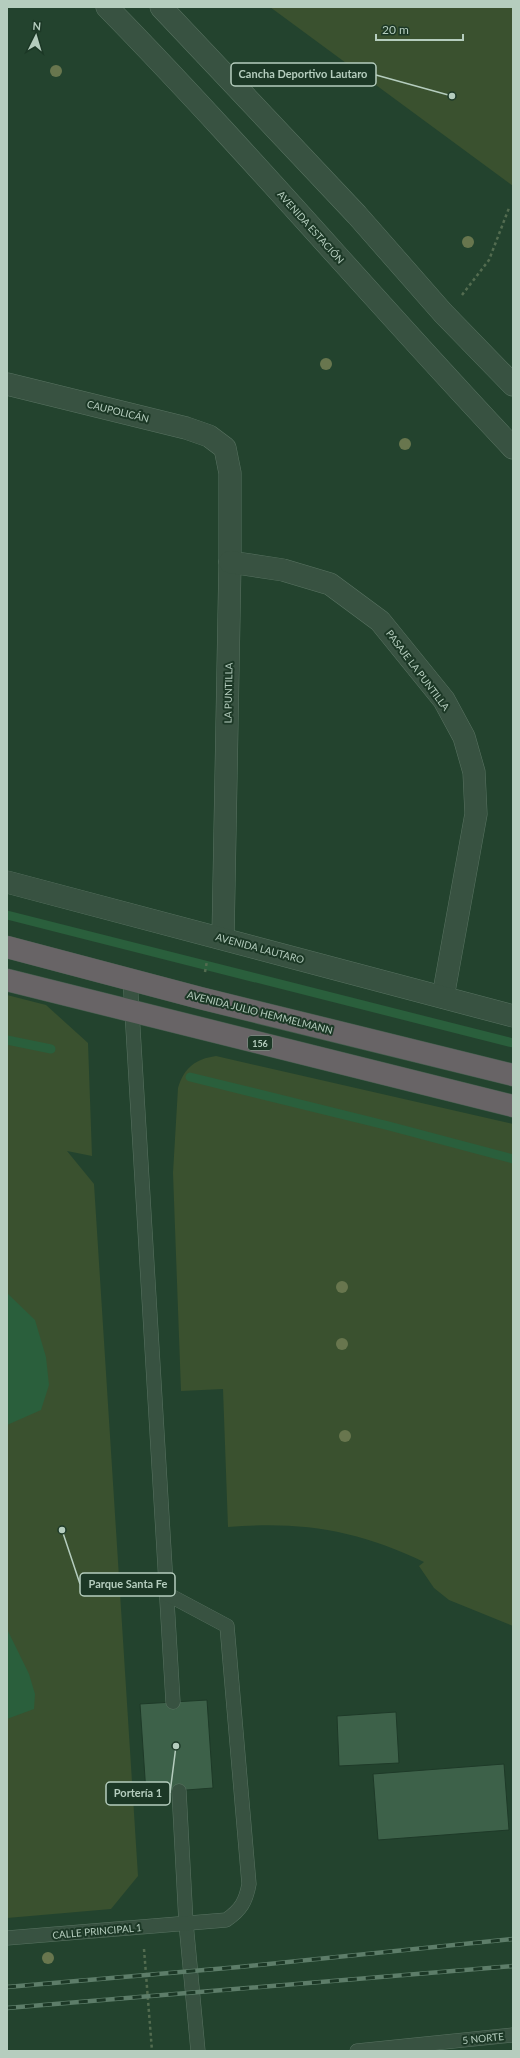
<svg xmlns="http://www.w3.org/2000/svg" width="520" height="2058" font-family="Lato,sans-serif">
  <rect width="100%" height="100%" fill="#23432e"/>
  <g fill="#3a512f">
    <path d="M 270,7 L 513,7 L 513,186 Z"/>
    <path d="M 7,995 L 46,1005 L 88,1043 L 92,1156 L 67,1151 L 94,1184 L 138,1876 L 111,1909 L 7,1918 Z"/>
    <path d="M 216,1056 L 513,1124 L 513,1626 L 449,1600 L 434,1588 L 419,1566 L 424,1562 C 357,1530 302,1521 228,1527 L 223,1389 L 181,1391 L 173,1173 L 178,1088 C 184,1068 195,1059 216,1056 Z"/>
  </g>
  <g fill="#2a5f3c">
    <path d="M 7,1293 L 35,1320 L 46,1357 L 49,1385 L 41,1410 L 7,1425 Z"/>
    <path d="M 7,1629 L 29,1674 L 35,1694 L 34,1709 L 7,1719 Z"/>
  </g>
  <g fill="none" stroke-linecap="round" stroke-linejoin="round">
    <g stroke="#2a5f3c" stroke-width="9">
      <path d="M 7,915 L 513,1043"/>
      <path d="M 7,1040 L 51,1049"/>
      <path d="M 190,1077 L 389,1126 L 513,1159"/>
    </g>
  </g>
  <g fill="#3d6149" stroke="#1e3a28">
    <path d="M 207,1700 L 213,1788 L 146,1793 L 140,1704 Z"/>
    <path d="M 396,1712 L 399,1763 L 339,1766 L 337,1716 Z"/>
    <path d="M 504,1764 L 509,1830 L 378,1840 L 373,1774 Z"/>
  </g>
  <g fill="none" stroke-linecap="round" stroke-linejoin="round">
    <defs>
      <g id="service">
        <path d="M 130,978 L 173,1702"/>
        <path d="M 179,1791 L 186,1923 L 198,2051"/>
        <path d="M 7,1938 L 226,1920 C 241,1910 246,1901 249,1884 L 227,1626 L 167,1594"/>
        <path d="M 357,2051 L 513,2035"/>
      </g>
      <g id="minor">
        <path d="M 7,384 L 186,428 L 209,436 L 225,448 L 230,473 L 230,562 L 223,938"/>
        <path d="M 230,562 L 283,570 L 330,584 L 380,621 L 444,700 L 464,737 L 474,772 L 476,814 L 443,997"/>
        <path d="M 7,882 L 513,1016"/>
      </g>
      <g id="tertiary">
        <path d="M 107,7 C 247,150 376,303 513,448"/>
        <path d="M 161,7 L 357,215 L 443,313 L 513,385"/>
      </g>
      <g id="trunk">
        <path d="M 7,947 L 200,998 L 513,1075"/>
        <path d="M 7,980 L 513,1106"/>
      </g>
    </defs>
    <use href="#service" stroke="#597362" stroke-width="15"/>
    <use href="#minor" stroke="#597362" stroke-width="23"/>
    <use href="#tertiary" stroke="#597362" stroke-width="23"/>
    <use href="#trunk" stroke="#425d4c" stroke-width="23"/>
    <g stroke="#536c50" stroke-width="2.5" stroke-dasharray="3 3" stroke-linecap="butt">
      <path d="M 462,295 L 489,260 L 509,208"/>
      <path d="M 205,972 L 207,961"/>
      <path d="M 144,1949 L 152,2051"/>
    </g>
    <use href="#service" stroke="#385241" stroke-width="14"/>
    <use href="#minor" stroke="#385241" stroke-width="22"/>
    <use href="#tertiary" stroke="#385241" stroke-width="22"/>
    <use href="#trunk" stroke="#686466" stroke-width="22"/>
    <defs>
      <g id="rail">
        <path d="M 7,1987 L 239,1967 L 513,1939"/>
        <path d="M 7,2008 L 513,1966"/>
      </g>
    </defs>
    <use href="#rail" stroke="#5d7d69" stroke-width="4.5"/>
    <use href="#rail" stroke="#1c3826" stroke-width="3" stroke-dasharray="9" stroke-linecap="butt"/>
  </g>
  <g fill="#68764e">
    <circle cx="56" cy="71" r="6"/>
    <circle cx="468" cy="242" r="6"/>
    <circle cx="326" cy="364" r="6"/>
    <circle cx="405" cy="444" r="6"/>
    <circle cx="342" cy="1287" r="6"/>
    <circle cx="342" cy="1344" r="6"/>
    <circle cx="345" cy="1436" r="6"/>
    <circle cx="48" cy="1958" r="6"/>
  </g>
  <g text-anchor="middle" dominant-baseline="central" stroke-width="4" stroke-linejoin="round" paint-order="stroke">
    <rect fill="#1c3826" stroke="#87a090" stroke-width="1" x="248" y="1036" width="24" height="14" rx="3"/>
    <g font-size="9" font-weight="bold" fill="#b5cdbe">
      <text x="260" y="1043">156</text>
    </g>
    <g font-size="10" fill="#b5cdbe" stroke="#1c3826">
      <text transform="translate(311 227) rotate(48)">AVENIDA ESTACIÓN</text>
      <text transform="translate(118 411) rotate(14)">CAUPOLICÁN</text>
      <text transform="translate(418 670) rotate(53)">PASAJE LA PUNTILLA</text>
      <text transform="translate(228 693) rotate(-89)">LA PUNTILLA</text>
      <text transform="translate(260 948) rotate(15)">AVENIDA LAUTARO</text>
      <text transform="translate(260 1012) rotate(14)">AVENIDA JULIO HEMMELMANN</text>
      <text transform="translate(97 1931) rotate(-5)">CALLE PRINCIPAL 1</text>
      <text transform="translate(483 2038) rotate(-6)">5 NORTE</text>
    </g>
  </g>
  <path fill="none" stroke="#b5cdbe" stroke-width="1.5" d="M452 96L376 75M62 1530L80 1584M176 1746L170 1793"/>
  <g fill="#b5cdbe" stroke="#1c3826" stroke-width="1.5">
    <circle cx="452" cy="96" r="4"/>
    <circle cx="62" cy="1530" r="4"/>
    <circle cx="176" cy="1746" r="4"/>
  </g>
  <g fill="#1c3826" stroke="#b5cdbe" stroke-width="1.5">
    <rect x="231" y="63" width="145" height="23" rx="4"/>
    <rect x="80" y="1573" width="95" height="23" rx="4"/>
    <rect x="106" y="1782" width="64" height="23" rx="4"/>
  </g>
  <g font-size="11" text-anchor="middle" font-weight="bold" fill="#b5cdbe">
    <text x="303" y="78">Cancha Deportivo Lautaro</text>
    <text x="128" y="1588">Parque Santa Fe</text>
    <text x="138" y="1797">Portería 1</text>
  </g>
  <rect width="520" height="2058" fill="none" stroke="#b5cdbe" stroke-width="16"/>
  <g transform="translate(36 36) rotate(5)" stroke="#1c3826" stroke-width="3" paint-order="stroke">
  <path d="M0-3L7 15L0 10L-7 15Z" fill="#b5cdbe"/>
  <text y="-6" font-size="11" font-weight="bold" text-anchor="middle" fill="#b5cdbe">N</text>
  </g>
  <path d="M376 34v6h87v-6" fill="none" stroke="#b5cdbe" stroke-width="2"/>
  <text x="382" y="34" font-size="12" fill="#b5cdbe" stroke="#1c3826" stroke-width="3" paint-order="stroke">20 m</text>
</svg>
